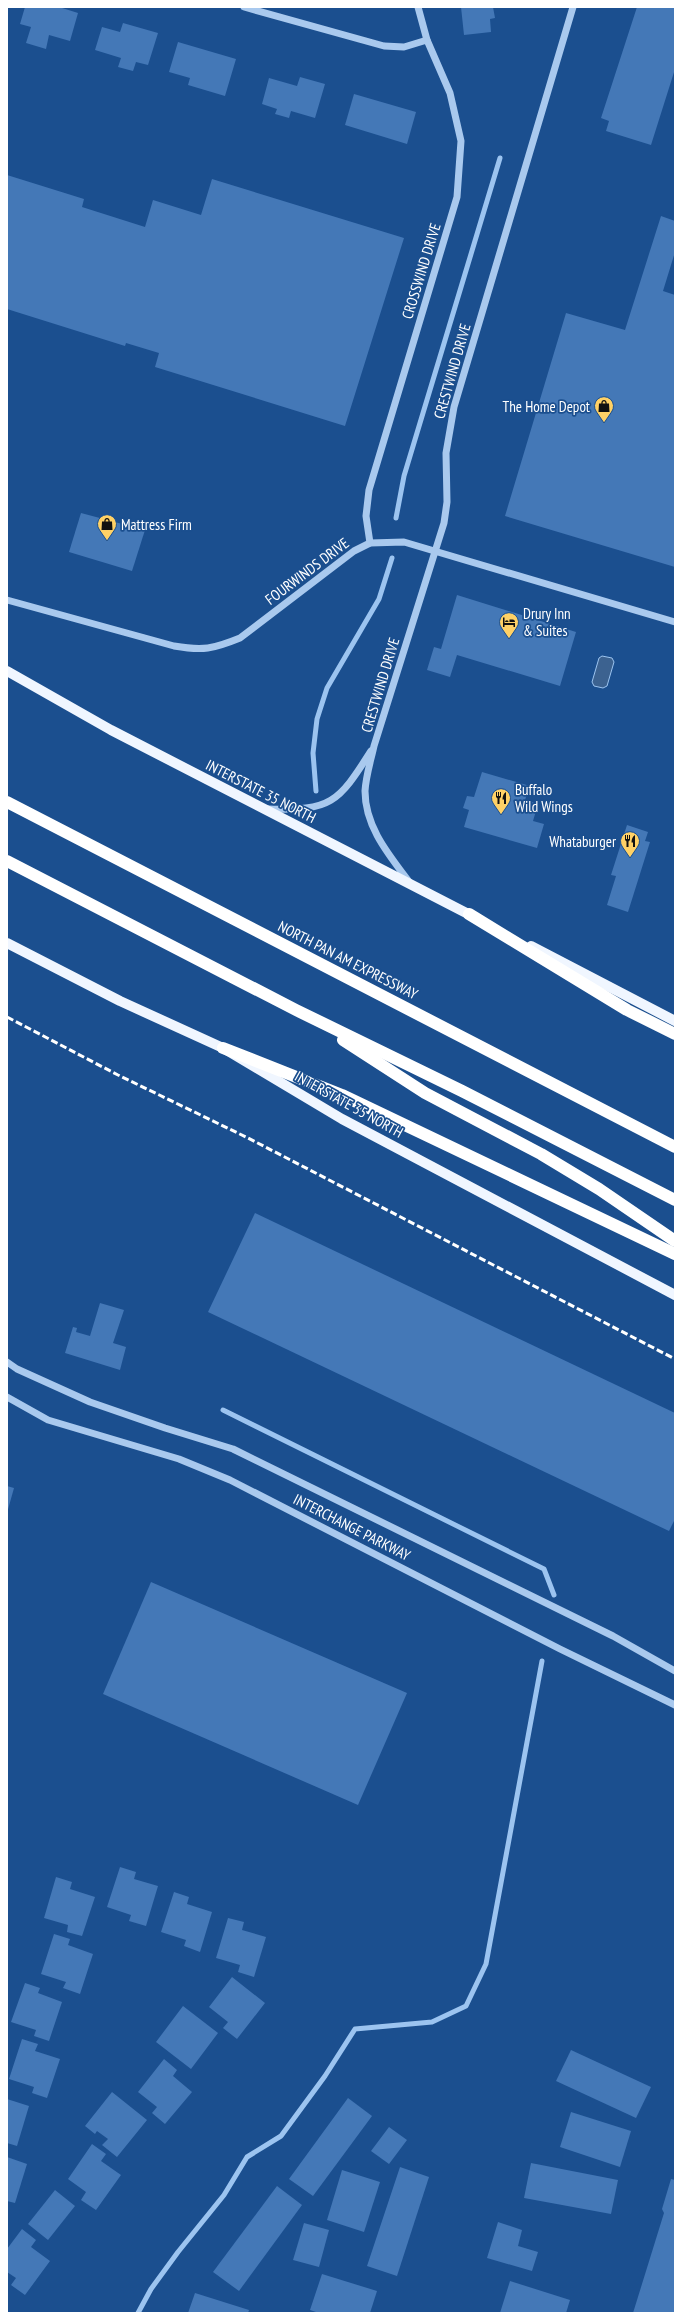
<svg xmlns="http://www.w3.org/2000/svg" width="682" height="2320" font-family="'PT Sans Narrow',sans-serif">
  <rect width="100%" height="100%" fill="#1b4f8f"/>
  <path fill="#3c6290" stroke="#9cc4f0" d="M 602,656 L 612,658 L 614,662 L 607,686 L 603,688 L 594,686 L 592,682 L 599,658 Z"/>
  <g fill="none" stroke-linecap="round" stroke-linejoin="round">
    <g stroke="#9cc4f0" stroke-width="5">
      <path d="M 396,518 L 404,476 L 500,158"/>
      <path d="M 316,791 L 313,753 L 317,719 L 327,688 L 379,599 L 392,558"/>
      <path d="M 223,1410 L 544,1569 L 554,1595"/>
      <path d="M 138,2313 L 151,2289 L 178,2252 L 224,2195 L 247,2157 L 281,2136 L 325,2076 L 355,2029 L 432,2022 L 466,2006 L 486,1964 L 542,1661"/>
    </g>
  </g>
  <g fill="#4478b7">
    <path d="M 25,7 L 59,7 L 78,13 L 70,41 L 49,35 L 46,49 L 26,43 L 31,27 L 20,24 Z"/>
    <path d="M 461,7 L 493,7 L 495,18 L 490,19 L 491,32 L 464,35 Z"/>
    <path d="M 637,7 L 675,7 L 675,69 L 651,145 L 606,131 L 609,121 L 601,118 Z"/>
    <path d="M 123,23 L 158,33 L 148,65 L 136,62 L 133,71 L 118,67 L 121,58 L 95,50 L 102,27 L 120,32 Z"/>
    <path d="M 178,42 L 236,59 L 225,96 L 188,85 L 190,78 L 169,72 Z"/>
    <path d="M 300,77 L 325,84 L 315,118 L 291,111 L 289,118 L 275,114 L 277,109 L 262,104 L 269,78 L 297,86 Z"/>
    <path d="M 354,94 L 416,112 L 407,144 L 345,125 Z"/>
    <path d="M 7,175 L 84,199 L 82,207 L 145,227 L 153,200 L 201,215 L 212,179 L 404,238 L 345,426 L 155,367 L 159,353 L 126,343 L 125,346 L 7,309 Z"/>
    <path d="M 661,216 L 675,221 L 675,252 L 663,291 L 675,295 L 675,567 L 505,516 L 566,313 L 625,330 Z"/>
    <path d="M 81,513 L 145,530 L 132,571 L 69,552 Z"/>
    <path d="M 457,595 L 576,632 L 560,686 L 457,655 L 450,677 L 427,670 L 434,647 L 441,649 Z"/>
    <path d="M 482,772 L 530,786 L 525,800 L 538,804 L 533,821 L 544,824 L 537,848 L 464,827 L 469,810 L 463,808 L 467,796 L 474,797 Z"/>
    <path d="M 627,825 L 648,832 L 645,841 L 650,842 L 628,912 L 607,905 L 616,876 L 611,875 Z"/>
    <path d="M 255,1213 L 675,1413 L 675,1519 L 669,1531 L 208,1312 Z"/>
    <path d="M 100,1303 L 124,1310 L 113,1343 L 126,1347 L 120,1370 L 65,1353 L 73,1327 L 77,1328 L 76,1332 L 90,1336 Z"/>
    <path d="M 7,1486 L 14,1488 L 7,1513 Z"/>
    <path d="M 151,1582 L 407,1693 L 358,1805 L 103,1694 Z"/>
    <path d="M 120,1867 L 136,1872 L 134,1879 L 158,1886 L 146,1926 L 129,1921 L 131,1915 L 107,1907 Z"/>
    <path d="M 56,1877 L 72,1882 L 70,1889 L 95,1897 L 82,1936 L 67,1932 L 68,1925 L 44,1918 Z"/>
    <path d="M 174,1892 L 189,1897 L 187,1904 L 212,1912 L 200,1952 L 184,1946 L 186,1940 L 161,1932 Z"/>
    <path d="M 228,1918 L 244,1922 L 242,1930 L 266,1937 L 254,1977 L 238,1972 L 240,1965 L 216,1958 Z"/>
    <path d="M 54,1934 L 70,1939 L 68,1945 L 93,1954 L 80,1994 L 63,1988 L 66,1982 L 41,1974 Z"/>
    <path d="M 232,1977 L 265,2003 L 237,2039 L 223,2028 L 228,2022 L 209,2007 Z"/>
    <path d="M 25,1983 L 40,1988 L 38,1993 L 62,2002 L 49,2041 L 34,2036 L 36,2030 L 11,2022 Z"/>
    <path d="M 183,2006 L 218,2033 L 191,2069 L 156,2042 Z"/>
    <path d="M 22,2039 L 38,2044 L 35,2051 L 60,2059 L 47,2098 L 32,2093 L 34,2087 L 9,2079 Z"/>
    <path d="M 571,2050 L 651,2087 L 636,2118 L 556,2081 Z"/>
    <path d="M 164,2059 L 177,2070 L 173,2076 L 192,2092 L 165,2124 L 152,2113 L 157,2107 L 138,2092 Z"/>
    <path d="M 112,2092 L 147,2120 L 117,2157 L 102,2145 L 108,2139 L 97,2131 L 95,2134 L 85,2126 Z"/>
    <path d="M 348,2098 L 372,2116 L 313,2196 L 289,2179 Z"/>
    <path d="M 7,2099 L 29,2106 L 17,2146 L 7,2143 Z"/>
    <path d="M 571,2112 L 631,2131 L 620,2167 L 560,2147 Z"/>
    <path d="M 389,2127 L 407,2140 L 389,2164 L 371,2151 Z"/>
    <path d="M 92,2144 L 106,2154 L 101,2161 L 121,2175 L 96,2210 L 81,2200 L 86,2192 L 68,2179 Z"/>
    <path d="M 7,2157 L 27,2164 L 15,2203 L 7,2201 Z"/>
    <path d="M 531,2163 L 618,2180 L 611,2214 L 524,2198 Z"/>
    <path d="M 400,2167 L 429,2177 L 397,2276 L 367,2266 Z"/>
    <path d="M 342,2170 L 380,2182 L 364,2232 L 327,2220 Z"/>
    <path d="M 671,2179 L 675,2180 L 675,2313 L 633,2313 L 664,2213 L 662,2209 Z"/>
    <path d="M 277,2186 L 302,2205 L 239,2291 L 213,2272 Z"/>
    <path d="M 55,2190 L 75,2206 L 48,2240 L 28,2224 Z"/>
    <path d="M 498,2222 L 522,2230 L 518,2246 L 538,2252 L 532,2271 L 487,2258 Z"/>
    <path d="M 304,2223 L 329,2230 L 319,2267 L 293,2260 Z"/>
    <path d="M 22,2229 L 36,2240 L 31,2247 L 50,2261 L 25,2295 L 11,2285 L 16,2278 L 7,2272 L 7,2249 Z"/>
    <path d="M 322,2274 L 377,2291 L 370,2313 L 319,2313 L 310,2310 Z"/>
    <path d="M 510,2281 L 570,2300 L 566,2313 L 500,2313 Z"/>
    <path d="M 195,2293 L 249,2310 L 248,2313 L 188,2313 Z"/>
  </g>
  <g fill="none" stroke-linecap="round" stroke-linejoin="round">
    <g stroke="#a9c9ee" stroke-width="7">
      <path d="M 244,7 L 384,46 L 404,47 L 427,40"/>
      <path d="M 370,543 L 366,516 L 369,490 L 457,197 L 461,141 L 450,93 L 427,40 L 418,7"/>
      <path d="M 7,600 L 174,646 C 203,651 213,649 240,638 L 354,551 L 370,543 L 404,542 L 675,622"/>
      <path d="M 268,809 C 331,811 338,803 371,751"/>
      <path d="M 410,883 C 389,855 365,827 365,791 C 366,775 371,760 374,746 L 444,523 L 447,502 L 446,453 L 454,407 L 573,7"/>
      <path d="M 7,1362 L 17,1369 L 90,1402 L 165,1428 L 233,1449 L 613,1636 L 675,1671"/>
      <path d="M 7,1397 L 48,1420 L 179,1459 L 230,1480 L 560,1649 L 675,1705"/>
    </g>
    <g stroke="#f0f6ff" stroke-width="10">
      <path d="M 7,671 L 111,730 L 476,918"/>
      <path d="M 7,943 L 120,1001 L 223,1048 L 342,1119 L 675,1295"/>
      <path d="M 531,946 L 675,1021"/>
    </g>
    <g stroke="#fff" stroke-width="12">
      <path d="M 7,802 L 675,1147"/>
      <path d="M 7,861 L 296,1010 L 462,1091 L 675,1200"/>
      <path d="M 469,914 L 627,1010 L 675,1034"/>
      <path d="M 343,1040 L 425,1093 L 541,1154 L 599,1189 L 675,1241"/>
      <path d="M 223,1048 L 342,1095 L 675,1254"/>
    </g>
    <path stroke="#fff" stroke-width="3" stroke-dasharray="7 3" stroke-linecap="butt" d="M 7,1017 L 118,1075 L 248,1138 L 675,1359"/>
  </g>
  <defs>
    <symbol id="shop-pin" viewBox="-11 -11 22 30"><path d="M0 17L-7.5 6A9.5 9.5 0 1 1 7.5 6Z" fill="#ffd166" stroke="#1b4f8f"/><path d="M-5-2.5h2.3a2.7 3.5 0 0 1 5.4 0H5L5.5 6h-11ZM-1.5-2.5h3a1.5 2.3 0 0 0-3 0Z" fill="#111"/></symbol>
    <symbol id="hotel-pin" viewBox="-11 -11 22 30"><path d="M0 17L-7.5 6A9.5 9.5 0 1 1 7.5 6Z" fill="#ffd166" stroke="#1b4f8f"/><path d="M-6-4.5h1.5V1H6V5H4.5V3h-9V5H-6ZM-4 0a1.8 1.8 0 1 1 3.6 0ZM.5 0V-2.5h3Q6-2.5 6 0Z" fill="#111"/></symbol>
    <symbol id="restaurant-pin" viewBox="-11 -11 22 30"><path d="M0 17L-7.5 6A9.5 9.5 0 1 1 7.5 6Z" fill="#ffd166" stroke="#1b4f8f"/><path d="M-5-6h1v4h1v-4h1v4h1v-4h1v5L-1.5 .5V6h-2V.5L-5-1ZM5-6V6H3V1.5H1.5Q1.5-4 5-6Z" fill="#111"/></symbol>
  </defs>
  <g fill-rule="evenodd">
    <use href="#shop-pin" x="593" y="395" width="22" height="30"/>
    <use href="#shop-pin" x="96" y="513" width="22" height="30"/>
    <use href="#hotel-pin" x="498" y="611" width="22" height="30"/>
    <use href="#restaurant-pin" x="490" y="787" width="22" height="30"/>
    <use href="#restaurant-pin" x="619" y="830" width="22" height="30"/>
  </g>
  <g text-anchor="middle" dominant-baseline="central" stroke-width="3.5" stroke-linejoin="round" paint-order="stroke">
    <g font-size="15" fill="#fff" stroke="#1b4f8f">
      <text transform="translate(421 271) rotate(-73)">CROSSWIND DRIVE</text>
      <text transform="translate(452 371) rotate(-74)">CRESTWIND DRIVE</text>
      <text transform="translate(307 571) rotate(-37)">FOURWINDS DRIVE</text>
      <text transform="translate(380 685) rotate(-73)">CRESTWIND DRIVE</text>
      <text transform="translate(261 791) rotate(27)">INTERSTATE 35 NORTH</text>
      <text transform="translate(348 960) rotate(27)">NORTH PAN AM EXPRESSWAY</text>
      <text transform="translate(349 1104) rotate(29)">INTERSTATE 35 NORTH</text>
      <text transform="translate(352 1527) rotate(27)">INTERCHANGE PARKWAY</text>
    </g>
    <g font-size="15" fill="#fff" stroke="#1b4f8f" text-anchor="start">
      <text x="590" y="406" text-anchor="end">The Home Depot</text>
      <text x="121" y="524">Mattress Firm</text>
      <text x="523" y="613">Drury Inn<tspan x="523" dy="17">&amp; Suites</tspan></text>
      <text x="515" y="789">Buffalo<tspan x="515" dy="17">Wild Wings</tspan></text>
      <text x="616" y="841" text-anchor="end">Whataburger</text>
    </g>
  </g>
  <rect width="682" height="2320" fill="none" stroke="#ffffff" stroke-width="16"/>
</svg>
